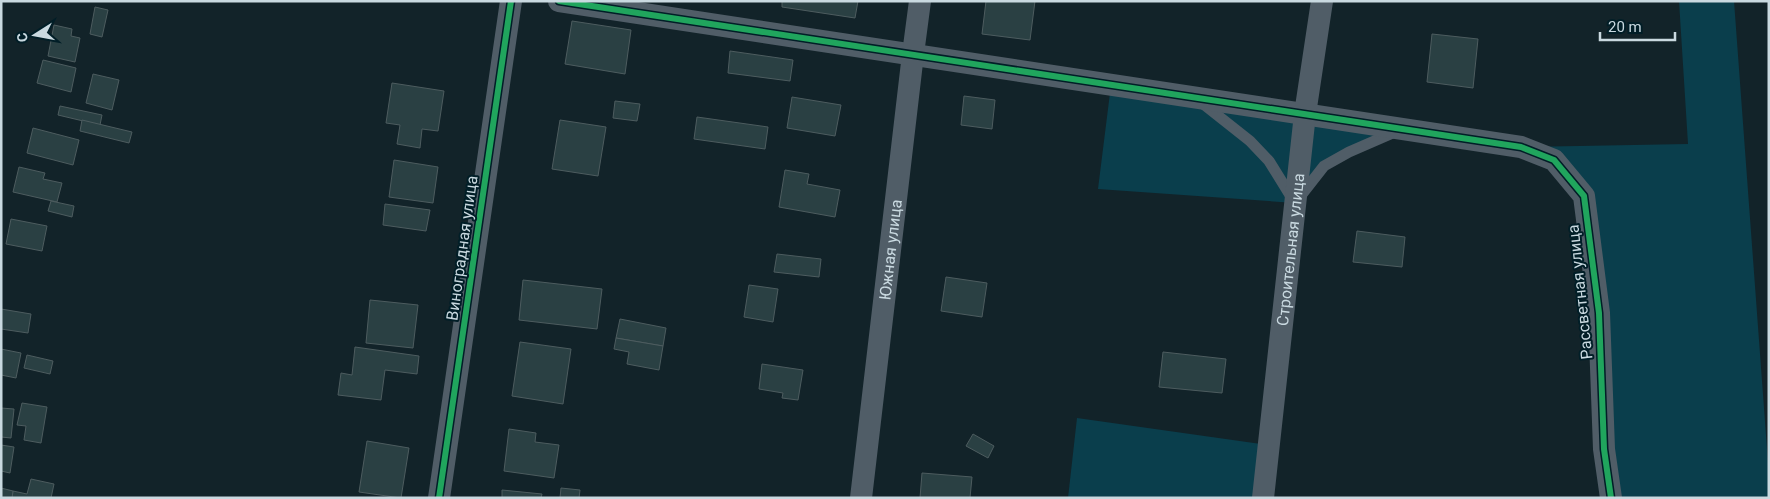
<svg xmlns="http://www.w3.org/2000/svg" width="1770" height="499" font-family="Roboto,sans-serif">
  <rect width="100%" height="100%" fill="#122329"/>
  <g fill="#0a3e4c">
    <path d="M 1679,1 L 1734,1 L 1769,476 L 1769,498 L 1611,498 L 1584,196 L 1521,147 L 1688,144 Z"/>
    <path d="M 1111,85 L 1402,129 L 1324,166 L 1295,203 L 1098,189 Z"/>
    <path d="M 1077,418 L 1268,445 L 1263,498 L 1068,498 Z"/>
  </g>
  <g fill="#2a4043" stroke="#4d5c5f">
    <path d="M 782,1 L 858,1 L 855,18 L 782,7 Z"/>
    <path d="M 986,1 L 1035,1 L 1030,40 L 982,34 Z"/>
    <path d="M 95,7 L 108,10 L 102,37 L 90,34 Z"/>
    <path d="M 572,21 L 631,30 L 625,74 L 565,64 Z"/>
    <path d="M 54,25 L 72,29 L 71,36 L 80,38 L 75,62 L 48,56 Z"/>
    <path d="M 1432,34 L 1478,39 L 1473,88 L 1427,82 Z"/>
    <path d="M 730,51 L 793,60 L 790,81 L 728,73 Z"/>
    <path d="M 43,60 L 76,68 L 71,92 L 37,83 Z"/>
    <path d="M 93,74 L 119,80 L 112,110 L 86,103 Z"/>
    <path d="M 392,83 L 444,91 L 438,131 L 422,129 L 420,148 L 397,144 L 400,125 L 386,123 Z"/>
    <path d="M 964,96 L 995,100 L 992,129 L 961,125 Z"/>
    <path d="M 792,97 L 841,105 L 835,136 L 787,128 Z"/>
    <path d="M 615,101 L 640,104 L 637,121 L 613,118 Z"/>
    <path d="M 60,106 L 102,115 L 100,125 L 58,115 Z"/>
    <path d="M 697,117 L 768,127 L 765,149 L 694,139 Z"/>
    <path d="M 82,120 L 132,132 L 129,143 L 80,131 Z"/>
    <path d="M 560,120 L 606,127 L 598,176 L 552,169 Z"/>
    <path d="M 33,128 L 79,140 L 73,165 L 27,153 Z"/>
    <path d="M 394,160 L 438,167 L 433,203 L 389,197 Z"/>
    <path d="M 19,167 L 45,173 L 43,179 L 62,183 L 57,202 L 13,192 Z"/>
    <path d="M 785,170 L 809,174 L 807,184 L 840,190 L 835,217 L 779,207 Z"/>
    <path d="M 51,201 L 74,206 L 72,217 L 48,211 Z"/>
    <path d="M 385,204 L 430,210 L 426,231 L 383,225 Z"/>
    <path d="M 11,219 L 47,226 L 42,251 L 6,244 Z"/>
    <path d="M 1357,231 L 1405,237 L 1402,267 L 1353,262 Z"/>
    <path d="M 777,254 L 821,259 L 819,277 L 774,272 Z"/>
    <path d="M 946,277 L 987,283 L 982,317 L 941,311 Z"/>
    <path d="M 523,280 L 602,289 L 597,329 L 519,320 Z"/>
    <path d="M 749,285 L 778,289 L 773,322 L 744,317 Z"/>
    <path d="M 370,300 L 418,305 L 413,348 L 366,343 Z"/>
    <path d="M 1,309 L 31,314 L 28,333 L 1,329 Z"/>
    <path d="M 620,319 L 666,328 L 663,346 L 616,338 Z"/>
    <path d="M 616,338 L 663,346 L 659,370 L 627,364 L 629,352 L 614,349 Z"/>
    <path d="M 520,342 L 571,349 L 563,404 L 512,396 Z"/>
    <path d="M 355,347 L 419,356 L 417,374 L 385,370 L 381,400 L 338,395 L 341,373 L 352,375 Z"/>
    <path d="M 1,349 L 21,353 L 16,378 L 1,375 Z"/>
    <path d="M 1163,352 L 1226,359 L 1222,393 L 1159,387 Z"/>
    <path d="M 27,355 L 53,361 L 50,374 L 24,368 Z"/>
    <path d="M 762,364 L 803,370 L 798,400 L 782,398 L 783,393 L 759,389 Z"/>
    <path d="M 22,403 L 47,407 L 41,443 L 24,440 L 26,426 L 17,425 Z"/>
    <path d="M 1,408 L 14,409 L 11,438 L 1,437 Z"/>
    <path d="M 509,429 L 536,433 L 535,442 L 559,445 L 554,478 L 504,471 Z"/>
    <path d="M 973,434 L 994,446 L 988,458 L 966,446 Z"/>
    <path d="M 367,441 L 409,448 L 401,498 L 359,492 Z"/>
    <path d="M 1,445 L 14,447 L 10,473 L 1,471 Z"/>
    <path d="M 922,473 L 972,477 L 970,498 L 920,498 Z"/>
    <path d="M 31,479 L 54,484 L 51,498 L 12,498 L 13,491 L 27,494 Z"/>
    <path d="M 1,488 L 13,491 L 12,498 L 1,498 Z"/>
    <path d="M 561,488 L 580,490 L 579,498 L 560,498 Z"/>
    <path d="M 502,490 L 542,494 L 541,498 L 502,498 Z"/>
  </g>
  <g fill="none" stroke-linecap="round" stroke-linejoin="round">
    <path stroke="#505d67" stroke-width="11" d="M 1202,103 L 1250,141 L 1269,161 L 1295,203 L 1324,166 L 1349,152 L 1395,132"/>
    <g stroke="#505d67" stroke-width="22">
      <path d="M 559,1 L 1521,147 L 1554,160 L 1584,196 L 1599,313 L 1604,449 L 1611,498"/>
      <path d="M 439,498 L 511,1"/>
      <path id="s1" d="M 861,498 L 913,54 L 920,1"/>
      <path id="s2" d="M 1263,498 L 1305,114 L 1322,1"/>
    </g>
    <defs>
      <g id="cycleway">
        <path d="M 559,1 L 1521,147 L 1554,160 L 1584,196 L 1599,313 L 1604,449 L 1611,498"/>
        <path d="M 439,498 L 511,1"/>
      </g>
    </defs>
    <use href="#cycleway" stroke="#011e27" stroke-width="9"/>
    <use href="#cycleway" stroke="#20a55d" stroke-width="6"/>
  </g>
  <g text-anchor="middle" dominant-baseline="central" stroke-width="4" stroke-linejoin="round" paint-order="stroke">
    <g font-size="16" fill="#c9d9e0" stroke="#011e27">
      <text transform="translate(462 248) rotate(-82)">Виноградная улица</text>
      <text stroke="none"><textPath href="#s1" startOffset="250">Южная улица</textPath></text>
      <text stroke="none"><textPath href="#s2" startOffset="250">Строительная улица</textPath></text>
      <text transform="translate(1580 292) rotate(-96)">Рассветная улица</text>
    </g>
  </g>
  <rect width="1770" height="499" fill="none" stroke="#c9d9e0" stroke-width="5"/>
  <g transform="translate(35 35) rotate(259)" stroke="#011e27" stroke-width="4" paint-order="stroke">
  <path d="M0-4L9 19L0 12L-9 19Z" fill="#c9d9e0"/>
  <text y="-8" font-size="14" font-weight="bold" text-anchor="middle" fill="#c9d9e0">С</text>
  </g>
  <path d="M1600 32v8h75v-8" fill="none" stroke="#c9d9e0" stroke-width="2.5"/>
  <text x="1608" y="32" font-size="15" fill="#c9d9e0" stroke="#011e27" stroke-width="4" paint-order="stroke">20 m</text>
</svg>
